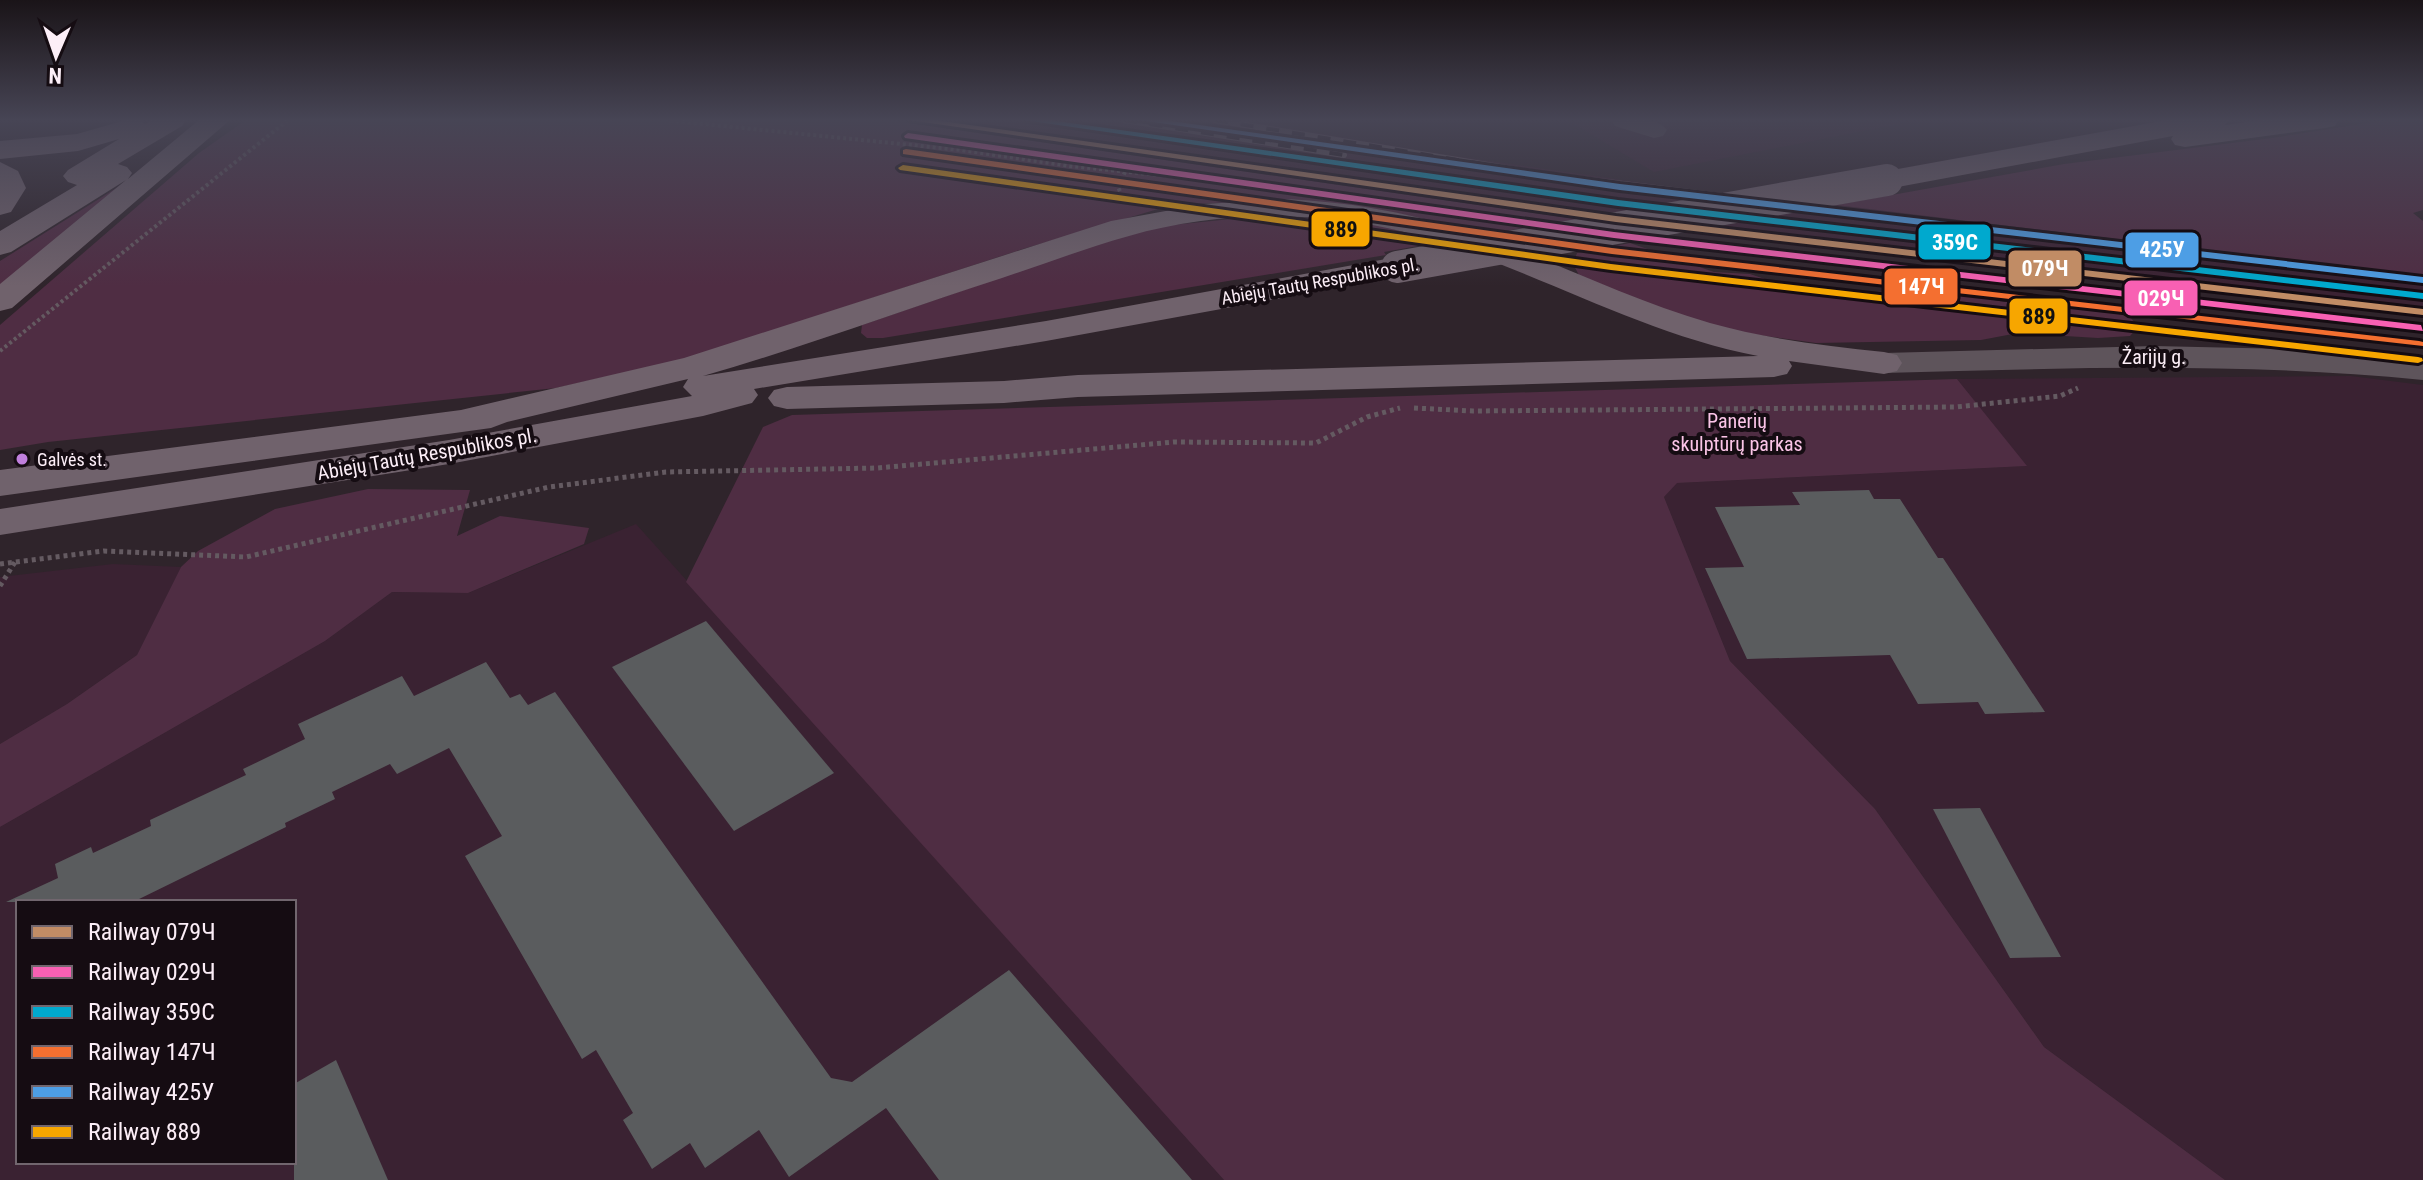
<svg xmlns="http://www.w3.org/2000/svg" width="2423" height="1180" font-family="'Roboto Condensed',sans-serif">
  <rect width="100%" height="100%" fill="#2f242b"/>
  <g fill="#3a2232" fill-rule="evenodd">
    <path d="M 888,120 L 1240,120 L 1440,154 L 1720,194 L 1577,219 Z"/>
    <path d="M 1567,120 L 1920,120 L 1654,172 Z"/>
    <path d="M 1836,205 L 2423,276 L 2423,317 L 1683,233 Z"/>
    <path d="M 2351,376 L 2423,385 L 2423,1180 L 2225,1180 L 2044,1047 L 1875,809 L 1730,661 L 1664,497 L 1676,483 L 2026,466 L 1957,379 Z"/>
    <path d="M 636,524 L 1224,1180 L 0,1180 L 0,827 L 325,641 L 392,592 L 468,593 ZM 18,902 L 294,902 L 294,1162 L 18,1162 Z"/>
    <path d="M 113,564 L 181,567 L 137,655 L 67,704 L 0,744 L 0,577 Z"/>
  </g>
  <g fill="#4f2d43">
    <path d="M 246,120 L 888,120 L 1577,219 L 1481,235 L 1455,225 L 1371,208 L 1277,200 L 1193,204 L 1158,209 L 1023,249 L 685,359 L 556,388 L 48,442 L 0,450 L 0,325 L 199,153 Z"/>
    <path d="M 2387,120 L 2423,120 L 2423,210 L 2413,213 L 2423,221 L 2423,276 L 1836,205 L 2064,164 L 2272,138 Z"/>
    <path d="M 126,182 L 0,288 L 0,261 Z"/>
    <path d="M 1231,219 C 1293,219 1373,212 1429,244 L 1384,252 L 1386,255 L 883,338 L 867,338 L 861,333 L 862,325 L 1119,237 L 1162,226 Z"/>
    <path d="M 1630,243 L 1714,272 L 1750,274 L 1771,281 L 1785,292 L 1813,295 L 1896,291 L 1917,286 L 2005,302 L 2068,303 L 2111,311 L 2131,318 L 2138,327 L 2130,336 L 2098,338 L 2018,333 L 1981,340 L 1816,343 L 1758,335 L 1697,323 L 1580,277 L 1573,264 L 1577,253 Z"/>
    <path d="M 1957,379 L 2027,466 L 1677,483 L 1664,497 L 1730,661 L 1875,809 L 2044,1047 L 2225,1180 L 1224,1180 L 686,582 L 763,427 L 792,415 Z"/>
    <path d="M 368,489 L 470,490 L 457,536 L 500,516 L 589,528 L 584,544 L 468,593 L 392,592 L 325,641 L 0,827 L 0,744 L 67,704 L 137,655 L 181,567 L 198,551 L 275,509 Z"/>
  </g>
  <g fill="#5a5c5e">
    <path d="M 1869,490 L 1874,499 L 1900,499 L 1938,558 L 1943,558 L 2045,712 L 1985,714 L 1978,702 L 1918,704 L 1890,655 L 1747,659 L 1705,568 L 1744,567 L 1715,507 L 1800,505 L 1792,492 Z"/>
    <path d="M 706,621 L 834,773 L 734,831 L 612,667 Z"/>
    <path d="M 486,662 L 510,698 L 520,694 L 528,705 L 555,692 L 831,1078 L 852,1082 L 1009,970 L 1192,1180 L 939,1180 L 886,1108 L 789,1177 L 759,1130 L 705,1168 L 690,1143 L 652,1169 L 623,1120 L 633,1113 L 596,1050 L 582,1059 L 465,856 L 502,836 L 449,748 L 397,774 L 390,764 L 332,792 L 335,799 L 285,823 L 286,827 L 133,902 L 6,902 L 58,878 L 55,864 L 91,847 L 93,853 L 151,826 L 150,820 L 246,775 L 243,769 L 305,739 L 298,724 L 402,676 L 414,696 Z"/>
    <path d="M 1980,808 L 2061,957 L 2010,958 L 1933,809 Z"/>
    <path d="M 336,1060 L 388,1180 L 294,1180 L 294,1084 Z"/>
  </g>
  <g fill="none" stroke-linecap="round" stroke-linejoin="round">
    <g stroke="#645a61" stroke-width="4" stroke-dasharray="3 3" stroke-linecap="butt">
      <path d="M 664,120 L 961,150 L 1070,166 L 1229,182"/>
      <path d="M 1125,172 L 1118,187 L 1125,202"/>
      <path d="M 0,351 L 288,120"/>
    </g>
    <g stroke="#645a61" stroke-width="5" stroke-dasharray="4 4" stroke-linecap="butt">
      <path d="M 1414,408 L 1473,411 L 1956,407 L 2060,396 L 2078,388"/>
      <path d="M 0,564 L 104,551 L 246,557 L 549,487 L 666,472 L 877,468 L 1174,442 L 1316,443 L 1367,417 L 1400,408"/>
      <path d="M 0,586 L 15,562"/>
    </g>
    <g fill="#5e545b" fill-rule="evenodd">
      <path d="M 1611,120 C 1629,120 1656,115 1667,130 L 1663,136 L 1654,138 L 1615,126 Z"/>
      <path d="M 2154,346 L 2289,349 L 2423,360 L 2423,380 C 2243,362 2064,368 1884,373 L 1872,370 L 1867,363 L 1872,356 L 1884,353 Z"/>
    </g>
    <g fill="#70626c" fill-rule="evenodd">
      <path d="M 126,120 L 140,120 L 145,124 L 152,120 L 186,120 L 182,126 L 118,164 L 127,167 L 132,173 L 128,179 L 199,120 L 230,120 L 12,308 L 0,311 L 0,284 L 126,180 L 11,252 L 0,255 L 0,231 L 77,185 L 68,182 L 63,176 L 68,170 L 119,139 L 78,151 L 0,159 L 0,141 L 77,134 Z"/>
      <path d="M 2167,120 L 2229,120 L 2225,125 L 2261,120 L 2339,120 L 2335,126 L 2325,128 L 2185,147 L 2175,145 L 2171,139 L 2173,136 L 1887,189 L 1877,186 L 1872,180 L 1877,174 L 1887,171 Z"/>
      <path d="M 0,162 L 18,171 L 26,188 L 11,212 L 0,215 Z"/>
      <path d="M 1287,199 C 1346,202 1403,211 1460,229 C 1545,256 1624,298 1710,323 C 1767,339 1826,346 1884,352 L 1897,355 L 1902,363 L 1897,371 L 1884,374 L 1789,361 L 1792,366 L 1787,374 L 1774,377 L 1078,397 L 1004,403 L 787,409 L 774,406 L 768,398 L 774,390 L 787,387 L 1004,381 L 1078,375 L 1758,356 C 1633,332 1526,264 1404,232 C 1317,210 1215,211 1129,236 C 1086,248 1044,264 1002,278 C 903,310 804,347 703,376 L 1046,321 L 1397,257 L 1409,260 L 1413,267 L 1409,274 L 1397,277 L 1046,341 L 754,389 L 758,395 L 752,403 L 703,416 L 449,464 L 0,535 L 0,509 L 449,440 L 692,396 L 683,387 L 688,379 L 507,422 L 491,428 L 0,496 L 0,470 L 461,410 L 684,358 L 1111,221 L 1204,204 Z"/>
    </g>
    <defs>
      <g id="rail">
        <path d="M 1124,120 L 1344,155"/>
        <path d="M 1215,120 L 1549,175 L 2423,281"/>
      </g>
    </defs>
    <use href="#rail" stroke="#655b61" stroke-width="6"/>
    <use href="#rail" stroke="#150c12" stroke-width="4" stroke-dasharray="13" stroke-linecap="butt"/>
    <path stroke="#70626c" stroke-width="32" d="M 1397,267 L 1887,180"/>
    <defs>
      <path id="rail-1" d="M 909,120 L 934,120 L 1616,216 L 2423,309 L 2423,315 L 1616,222 Z"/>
      <path id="rail-2" d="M 908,133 L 1614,232 L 2421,325 L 2423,331 L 1614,238 L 905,138 L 904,136 Z"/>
      <path id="rail-3" d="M 1024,120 L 1049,120 L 1618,200 L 2423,293 L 2423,299 L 1618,206 Z"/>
      <path id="rail-4" d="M 906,149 L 1612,248 L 2419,341 L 2423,342 L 2423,346 L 1612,254 L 903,154 L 903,150 Z"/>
      <path id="rail-5" d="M 1139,120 L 1164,120 L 1620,184 L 2423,277 L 2423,283 L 1620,190 Z"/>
      <path id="rail-6" d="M 903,165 L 1611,264 L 2418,357 L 2422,358 L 2423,361 L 2418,363 L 1611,270 L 900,170 L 898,168 Z"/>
    </defs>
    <use href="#rail-1" stroke="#150c12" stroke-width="6"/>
    <use href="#rail-2" stroke="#150c12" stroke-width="6"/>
    <use href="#rail-3" stroke="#150c12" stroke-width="6"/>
    <use href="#rail-4" stroke="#150c12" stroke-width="6"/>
    <use href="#rail-5" stroke="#150c12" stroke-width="6"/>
    <use href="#rail-6" stroke="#150c12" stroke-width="6"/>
    <use href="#rail-1" fill="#c18c65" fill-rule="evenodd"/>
    <use href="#rail-2" fill="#f860b3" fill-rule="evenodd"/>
    <use href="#rail-3" fill="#00a9ce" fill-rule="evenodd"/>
    <use href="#rail-4" fill="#f46f30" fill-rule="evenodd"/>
    <use href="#rail-5" fill="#4d9ee5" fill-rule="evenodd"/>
    <use href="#rail-6" fill="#f7a600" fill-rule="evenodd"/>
  </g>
  <linearGradient id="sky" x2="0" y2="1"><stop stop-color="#1a1418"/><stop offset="0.42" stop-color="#474555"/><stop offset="1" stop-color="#474555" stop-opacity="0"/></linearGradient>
  <rect width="2423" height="286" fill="url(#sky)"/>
  <circle fill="#c07fdc" stroke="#150c12" stroke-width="3" cx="22" cy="459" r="7"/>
  <g text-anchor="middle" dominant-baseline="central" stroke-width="8" stroke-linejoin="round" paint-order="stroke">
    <g font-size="18" fill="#fceef7" stroke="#150c12">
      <text transform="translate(1320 281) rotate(-10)">Abiejų Tautų Respublikos pl.</text>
    </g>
    <g font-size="18" fill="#fceef7" stroke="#150c12" text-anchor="start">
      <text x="37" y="459">Galvės st.</text>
    </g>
    <g font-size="20" fill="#fceef7" stroke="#150c12">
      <text x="2154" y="357">Žarijų g.</text>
      <text transform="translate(427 454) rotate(-10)">Abiejų Tautų Respublikos pl.</text>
    </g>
    <g font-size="20" fill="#fbc4e7" stroke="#150c12">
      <text x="1737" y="421">Panerių<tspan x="1737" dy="23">skulptūrų parkas</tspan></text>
    </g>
  </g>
  <g stroke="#150c12" stroke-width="3">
    <rect x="1310" y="210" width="61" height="38" rx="8" fill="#f7a600"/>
    <rect x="1917" y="223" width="75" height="38" rx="8" fill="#00a9ce"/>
    <rect x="2124" y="231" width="76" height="38" rx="8" fill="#4d9ee5"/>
    <rect x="2007" y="249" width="76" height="39" rx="8" fill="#c18c65"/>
    <rect x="1883" y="267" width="76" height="39" rx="8" fill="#f46f30"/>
    <rect x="2123" y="279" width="76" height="38" rx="8" fill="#f860b3"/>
    <rect x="2008" y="297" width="61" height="38" rx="8" fill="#f7a600"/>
  </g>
  <g font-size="22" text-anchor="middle" font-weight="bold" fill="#fff">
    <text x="1955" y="250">359С</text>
    <text x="2162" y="257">425У</text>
    <text x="2045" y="276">079Ч</text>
    <text x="1921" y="294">147Ч</text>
    <text x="2161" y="306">029Ч</text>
  </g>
  <g font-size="22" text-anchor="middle" font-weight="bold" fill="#111">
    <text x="1341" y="237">889</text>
    <text x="2039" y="324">889</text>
  </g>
  <rect x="16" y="900" width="280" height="264" fill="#150c12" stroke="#71666e" stroke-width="2"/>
  <rect x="32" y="926" width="40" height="12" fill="#c18c65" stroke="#71666e" stroke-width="2"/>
  <text x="88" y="940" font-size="24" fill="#fceef7">Railway 079Ч</text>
  <rect x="32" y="966" width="40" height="12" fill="#f860b3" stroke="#71666e" stroke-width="2"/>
  <text x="88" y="980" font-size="24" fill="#fceef7">Railway 029Ч</text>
  <rect x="32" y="1006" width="40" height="12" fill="#00a9ce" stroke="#71666e" stroke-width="2"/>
  <text x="88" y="1020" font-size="24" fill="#fceef7">Railway 359С</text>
  <rect x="32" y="1046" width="40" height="12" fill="#f46f30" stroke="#71666e" stroke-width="2"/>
  <text x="88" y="1060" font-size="24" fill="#fceef7">Railway 147Ч</text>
  <rect x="32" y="1086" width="40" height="12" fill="#4d9ee5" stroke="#71666e" stroke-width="2"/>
  <text x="88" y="1100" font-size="24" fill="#fceef7">Railway 425У</text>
  <rect x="32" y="1126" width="40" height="12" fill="#f7a600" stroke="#71666e" stroke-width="2"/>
  <text x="88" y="1140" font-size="24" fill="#fceef7">Railway 889</text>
  <g transform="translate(56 56) rotate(182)" stroke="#150c12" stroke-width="6" paint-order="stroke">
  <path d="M0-6L14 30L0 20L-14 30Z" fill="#fceef7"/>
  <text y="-12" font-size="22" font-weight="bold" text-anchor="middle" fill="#fceef7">N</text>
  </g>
</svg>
